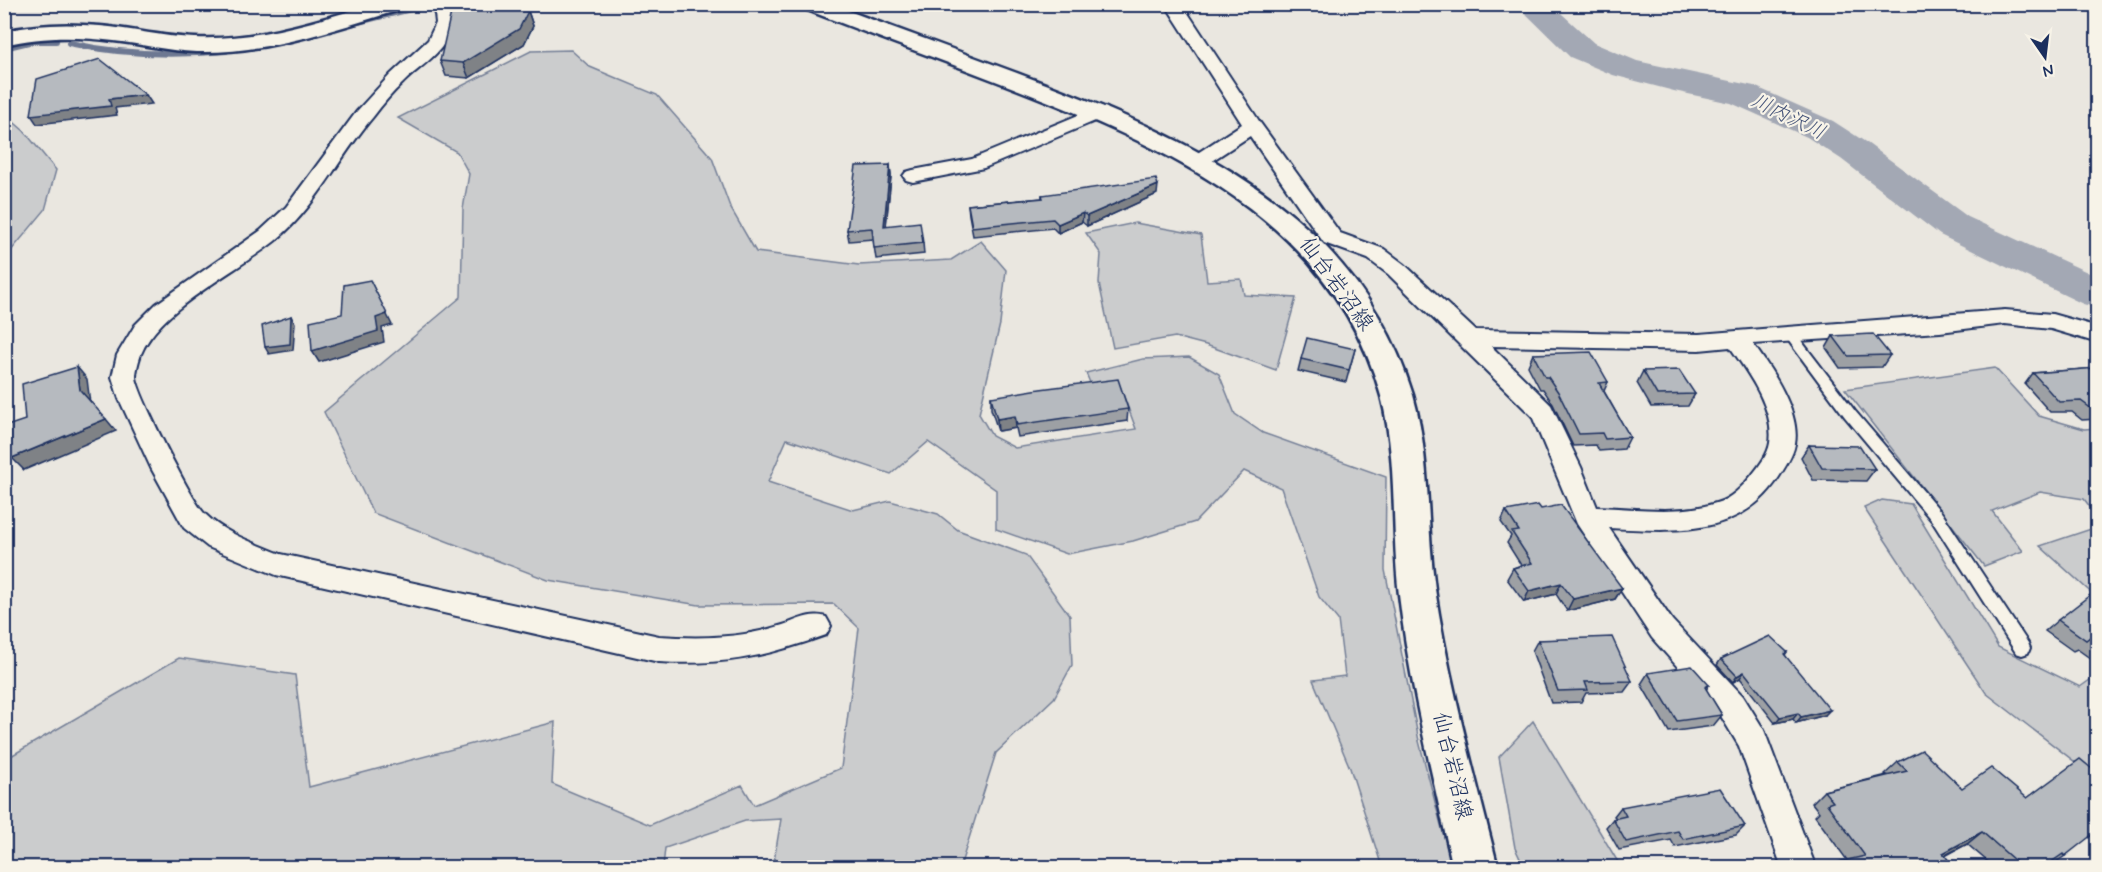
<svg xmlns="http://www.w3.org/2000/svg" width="2102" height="872" font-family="Mynerve,'Klee One',sans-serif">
  <rect width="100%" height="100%" fill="#eae7e0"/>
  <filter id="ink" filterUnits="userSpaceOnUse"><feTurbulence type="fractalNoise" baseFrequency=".0167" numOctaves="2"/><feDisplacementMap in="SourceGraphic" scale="12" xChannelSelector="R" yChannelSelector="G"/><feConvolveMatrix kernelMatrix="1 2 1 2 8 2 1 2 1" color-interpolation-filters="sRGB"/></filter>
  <g filter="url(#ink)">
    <g fill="#cbcccd" stroke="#737e96" stroke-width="1.5">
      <path d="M 571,50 L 590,67 L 657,95 L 712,158 L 730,207 L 756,252 L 859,265 L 951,260 L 981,241 L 1006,270 L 1000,324 L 979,414 L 992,436 L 1015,448 L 1136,429 L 1120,386 L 1093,390 L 1086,373 L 1143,359 L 1189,357 L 1219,374 L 1235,414 L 1263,433 L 1386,477 L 1385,570 L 1419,741 L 1452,867 L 1382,867 L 1350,768 L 1313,680 L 1345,676 L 1338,620 L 1319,597 L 1281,488 L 1244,471 L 1195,522 L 1133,541 L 1067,554 L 996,529 L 996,490 L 928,442 L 891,474 L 787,439 L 768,482 L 853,510 L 890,501 L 938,514 L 958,530 L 1026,555 L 1070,616 L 1072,665 L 1054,698 L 996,753 L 960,867 L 773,867 L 781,819 L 745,821 L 665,848 L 663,867 L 5,867 L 4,760 L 179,658 L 295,675 L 309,787 L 555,722 L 552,784 L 650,825 L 742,785 L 754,805 L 841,768 L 859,628 L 834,604 L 699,605 L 548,580 L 373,513 L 324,412 L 461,297 L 463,209 L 469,174 L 457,152 L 398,118 L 531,51 Z"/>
      <path d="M 4,118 L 9,118 L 24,131 L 56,170 L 45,210 L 5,258 Z"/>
      <path d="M 1135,223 L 1201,235 L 1207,281 L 1241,279 L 1244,295 L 1296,298 L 1276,370 L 1206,345 L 1175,337 L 1113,348 L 1099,283 L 1101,254 L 1086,233 Z"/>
      <path d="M 1995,368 L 2039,416 L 2084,429 L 2097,428 L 2097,516 L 2084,499 L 2040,492 L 1992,511 L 2023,551 L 1984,566 L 1845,389 Z"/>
      <path d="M 1882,500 L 1911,504 L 1998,647 L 2080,687 L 2097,675 L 2097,779 L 1986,693 L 1864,508 Z"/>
      <path d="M 2097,527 L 2097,598 L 2040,546 Z"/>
      <path d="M 1533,721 L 1621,867 L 1524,867 L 1515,848 L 1499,757 Z"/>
    </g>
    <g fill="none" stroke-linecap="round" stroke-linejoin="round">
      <g stroke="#6d7892" stroke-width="6">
        <path d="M 350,24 L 411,9"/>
        <path d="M 69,43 C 122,55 172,56 226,51"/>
        <path d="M 4,48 L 33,41 L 56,41"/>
      </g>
      <path fill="#a3a8b4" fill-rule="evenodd" d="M 1516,4 L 1551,4 L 1594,43 L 1637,61 L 1754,86 L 1833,121 L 1867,143 L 1968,217 L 2098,277 L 2098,308 L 2083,304 L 1940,235 L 1841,159 L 1807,137 L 1731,103 L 1674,91 L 1613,75 L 1570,57 Z"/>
      <defs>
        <path id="lane" d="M 1789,329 L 1793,330 L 1855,411 L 1942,513 L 2028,643 L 2030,648 L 2028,653 L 2022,655 L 2016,653 L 1932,521 L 1845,417 L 1785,336 L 1783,333 Z"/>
        <g id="street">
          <path d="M 428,4 L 445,4 C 454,18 452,27 445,42 C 436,58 415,70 403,83 C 392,93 382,105 373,117 C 339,157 316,208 275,241 C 236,272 160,308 141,354 C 139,360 136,370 136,377 C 137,392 192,502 205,514 C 225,534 255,543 281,554 L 659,636 C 701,639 742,638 783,625 C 798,620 811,612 826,617 L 831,626 L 826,635 C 768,656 722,666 659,662 L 276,575 L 208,547 L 184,528 L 151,468 L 119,399 L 112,377 L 117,355 L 135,325 L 156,304 L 260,231 L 286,207 L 357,111 L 390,75 L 428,40 L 436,23 L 435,14 Z"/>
          <path d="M 1165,4 L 1182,4 L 1261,124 L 1340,233 L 1384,249 L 1404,264 L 1475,330 L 1699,334 L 2005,310 L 2052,314 L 2098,327 L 2098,343 L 2051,329 L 2005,324 L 1940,332 L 1753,344 C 1771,369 1801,412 1795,444 C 1793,456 1785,467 1779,477 C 1740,538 1673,531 1609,528 L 1672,620 L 1743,696 L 1764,730 L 1816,868 L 1782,868 L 1739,746 L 1721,716 L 1652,638 L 1577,524 L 1532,416 L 1388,274 L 1368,259 L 1324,243 L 1250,136 L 1207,164 L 1193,164 L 1190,160 L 1193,156 L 1242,124 ZM 1491,346 L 1699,350 L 1730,347 C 1748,373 1775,409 1770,443 C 1768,455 1759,466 1752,475 C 1742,487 1731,499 1716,503 C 1679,515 1635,508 1597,507 L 1581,467 L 1551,405 Z"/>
          <path d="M 1100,106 L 1107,108 L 1109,112 L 1107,116 L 984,168 L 913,182 L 906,180 L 903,176 L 906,172 L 913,170 L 972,159 Z"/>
        </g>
        <path id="secondary" d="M 374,4 L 409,4 L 406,8 C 339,28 267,54 196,52 C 168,51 141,44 114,41 C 77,36 41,36 4,45 L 4,31 C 36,24 68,23 100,26 C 132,29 163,37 195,38 C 256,41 316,21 374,4 Z"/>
        <path id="primary" d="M 799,4 L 830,4 C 897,29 964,53 1030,78 C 1193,139 1358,215 1413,395 C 1431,458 1426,525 1435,589 C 1449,683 1475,775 1498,868 L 1453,868 C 1433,777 1410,687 1399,595 C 1391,529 1398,460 1381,396 C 1333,220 1166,147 1011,87 C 942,60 871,35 802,8 Z"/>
      </defs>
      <use href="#lane" stroke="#1b2f5e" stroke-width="4"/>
      <use href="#street" stroke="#1b2f5e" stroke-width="4"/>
      <use href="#secondary" stroke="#1b2f5e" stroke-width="5"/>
      <use href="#primary" stroke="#1b2f5e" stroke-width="5"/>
      <use href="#lane" fill="#f7f3e8" fill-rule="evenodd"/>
      <use href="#street" fill="#f7f3e8" fill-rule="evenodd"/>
      <use href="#secondary" fill="#f7f3e8" fill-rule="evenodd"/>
      <use href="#primary" fill="#f7f3e8" fill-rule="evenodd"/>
    </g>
    <g fill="#9da0a4" stroke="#1b2f5e" stroke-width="1.5">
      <path d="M 528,11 L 533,26 L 524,44 L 469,78 L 446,76 L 440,61 Z"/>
      <path d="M 890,165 L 891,176 L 886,225 L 923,243 L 924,254 L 876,259 L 873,239 L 849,241 L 847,230 Z"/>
      <path d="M 1157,194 L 1087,226 L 1082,222 L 1058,233 L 1053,228 L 973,236 L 969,215 L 968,205 L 1042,198 L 1042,195 Z"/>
      <path d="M 1833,336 L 1890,355 L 1882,367 L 1840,368 L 1826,348 Z"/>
      <path d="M 1355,349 L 1346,382 L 1298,371 L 1301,359 Z"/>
      <path d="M 1533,354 L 1608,382 L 1604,391 L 1630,437 L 1624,449 L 1599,451 L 1596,445 L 1573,446 L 1553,404 L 1543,389 L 1540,389 L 1528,366 Z"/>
      <path d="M 2097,368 L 2097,419 L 2082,420 L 2072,412 L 2050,412 L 2025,384 L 2033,373 Z"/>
      <path d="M 1643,371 L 1695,394 L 1688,406 L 1651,407 L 1637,383 Z"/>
      <path d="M 991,397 L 1128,409 L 1127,421 L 1018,437 L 1016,428 L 998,431 L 991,409 Z"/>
      <path d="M 1809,445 L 1875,469 L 1866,481 L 1813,480 L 1801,457 Z"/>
      <path d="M 1541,509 L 1622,588 L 1615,599 L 1567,611 L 1556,594 L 1524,602 L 1507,579 L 1513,568 L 1521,565 L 1507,543 L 1511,536 L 1501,522 L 1506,511 Z"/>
      <path d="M 2097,595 L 2097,663 L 2077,649 L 2073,651 L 2045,631 L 2058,620 Z"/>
      <path d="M 1538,640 L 1632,681 L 1624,692 L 1586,693 L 1581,702 L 1551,703 L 1532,651 Z"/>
      <path d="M 1787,652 L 1785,655 L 1825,715 L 1796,723 L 1793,719 L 1775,723 L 1740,678 L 1733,682 L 1717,665 L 1721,659 Z"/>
      <path d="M 1648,673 L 1709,685 L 1706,690 L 1722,715 L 1713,726 L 1669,732 L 1641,684 Z"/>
      <path d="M 1898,762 L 1962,788 L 2065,856 L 2049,867 L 2047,866 L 2044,867 L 1994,867 L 1967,844 L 1945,856 L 1951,867 L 1832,867 L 1839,862 L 1847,860 L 1815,816 L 1819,812 L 1812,803 L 1824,791 L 1887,775 L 1885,774 Z"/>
      <path d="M 1621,807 L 1745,826 L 1736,835 L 1675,847 L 1671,840 L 1619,850 L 1606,827 L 1613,819 L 1616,818 L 1614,816 Z"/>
    </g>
    <g fill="#7f8286" stroke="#1b2f5e" stroke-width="1.5">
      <path d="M 528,11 L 533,26 L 524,44 L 469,78 L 463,63 Z"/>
      <path d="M 146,95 L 152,104 L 115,108 L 117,115 L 37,124 L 31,115 L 109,99 Z"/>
      <path d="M 890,165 L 891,176 L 885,237 L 884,226 Z"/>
      <path d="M 1158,185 L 1157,194 L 1087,226 L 1087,216 Z"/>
      <path d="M 1083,213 L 1082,222 L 1058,233 L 1058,224 Z"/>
      <path d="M 370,280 L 392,325 L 382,328 L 384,342 L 319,362 L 312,351 L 376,318 Z"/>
      <path d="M 291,316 L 295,323 L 293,350 L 269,354 L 265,347 Z"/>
      <path d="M 77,367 L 87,379 L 90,403 L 80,390 Z"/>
      <path d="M 1015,416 L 1016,428 L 998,431 L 997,419 Z"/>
      <path d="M 106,419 L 116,431 L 24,470 L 12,458 Z"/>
      <path d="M 1561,583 L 1556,594 L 1524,602 L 1529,591 Z"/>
      <path d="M 1622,588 L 1615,599 L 1567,611 L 1573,599 Z"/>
      <path d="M 1744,672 L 1740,678 L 1733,682 L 1737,676 Z"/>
      <path d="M 1830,710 L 1825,715 L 1796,723 L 1801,717 Z"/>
      <path d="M 1798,713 L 1793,719 L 1775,723 L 1780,717 Z"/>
      <path d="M 1982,832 L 1967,844 L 1928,864 L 1943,853 Z"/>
    </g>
    <g fill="#b6babf" stroke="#1b2f5e" stroke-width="1.5">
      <path d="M 452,8 L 528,11 L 519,29 L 463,63 L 440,61 Z"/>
      <path d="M 100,59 L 146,95 L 109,99 L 111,106 L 31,115 L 37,79 Z"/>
      <path d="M 890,165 L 884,226 L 920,222 L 923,243 L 874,248 L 872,228 L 847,230 L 856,166 Z"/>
      <path d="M 1156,179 L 1158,185 L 1087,216 L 1083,213 L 1058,224 L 1053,219 L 972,227 L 968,205 L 1043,198 L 1042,195 Z"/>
      <path d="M 370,280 L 387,314 L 376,318 L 378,331 L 312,351 L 310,321 L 342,314 L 344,285 Z"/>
      <path d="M 291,316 L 290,344 L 265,347 L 262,326 Z"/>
      <path d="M 1873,334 L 1890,355 L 1848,356 L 1833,336 Z"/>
      <path d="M 1307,338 L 1355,349 L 1349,370 L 1301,359 Z"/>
      <path d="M 1591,352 L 1608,382 L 1599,383 L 1630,437 L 1605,439 L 1602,433 L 1579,434 L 1558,392 L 1548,377 L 1545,377 L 1533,354 Z"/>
      <path d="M 77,367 L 80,390 L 106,419 L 12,458 L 4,446 L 4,427 L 25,420 L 22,384 Z"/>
      <path d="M 2097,368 L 2097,409 L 2092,409 L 2081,401 L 2059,402 L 2033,373 Z"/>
      <path d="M 1679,370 L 1695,394 L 1657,395 L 1643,371 Z"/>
      <path d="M 1118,379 L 1128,409 L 1017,425 L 1015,416 L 997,419 L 991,397 L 1040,389 Z"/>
      <path d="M 1809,445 L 1860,446 L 1875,469 L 1822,468 Z"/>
      <path d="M 1538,505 L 1541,509 L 1561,505 L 1622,588 L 1573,599 L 1561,583 L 1529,591 L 1513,568 L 1532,563 L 1512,532 L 1519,531 L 1506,511 Z"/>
      <path d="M 2094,592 L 2097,595 L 2097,642 L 2090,637 L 2086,640 L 2058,620 Z"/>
      <path d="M 1770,636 L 1787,652 L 1784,654 L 1830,710 L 1801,717 L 1798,713 L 1780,717 L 1744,672 L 1737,676 L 1721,659 Z"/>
      <path d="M 1612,637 L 1632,681 L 1585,682 L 1588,690 L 1558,691 L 1538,640 Z"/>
      <path d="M 1692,666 L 1709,685 L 1705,687 L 1722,715 L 1677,721 L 1648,673 Z"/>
      <path d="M 1922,750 L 1962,788 L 1991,768 L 2027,798 L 2080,759 L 2097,773 L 2097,831 L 2065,856 L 2063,854 L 2044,867 L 2022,867 L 1982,832 L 1943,853 L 1953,866 L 1947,867 L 1843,867 L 1839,862 L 1865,856 L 1827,804 L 1833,802 L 1824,791 L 1907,771 L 1898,762 Z"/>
      <path d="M 1720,788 L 1745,826 L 1683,839 L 1678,831 L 1626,842 L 1613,819 L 1626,816 L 1621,807 Z"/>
    </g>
  </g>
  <g text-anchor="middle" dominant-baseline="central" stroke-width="4.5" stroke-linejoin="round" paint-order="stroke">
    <g font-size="20" font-style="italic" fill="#445378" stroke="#f7f3e8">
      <text transform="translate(1788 117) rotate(26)">川内沢川</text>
    </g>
    <g font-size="22" fill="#1b2f5e" stroke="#f7f3e8">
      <text transform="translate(1336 284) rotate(54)">仙台岩沼線</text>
      <text transform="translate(1452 766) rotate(77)">仙台岩沼線</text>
    </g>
  </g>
  <rect width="2102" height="872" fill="none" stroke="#f7f3e8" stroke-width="24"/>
  <rect x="12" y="12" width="2078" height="848" fill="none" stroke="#1b2f5e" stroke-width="2" filter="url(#ink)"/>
  <g transform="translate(2045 57) rotate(166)" stroke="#f7f3e8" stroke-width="4.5" paint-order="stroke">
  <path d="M0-4.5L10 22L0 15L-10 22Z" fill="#1b2f5e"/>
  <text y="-9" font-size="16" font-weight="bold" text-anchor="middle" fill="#1b2f5e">N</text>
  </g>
</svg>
